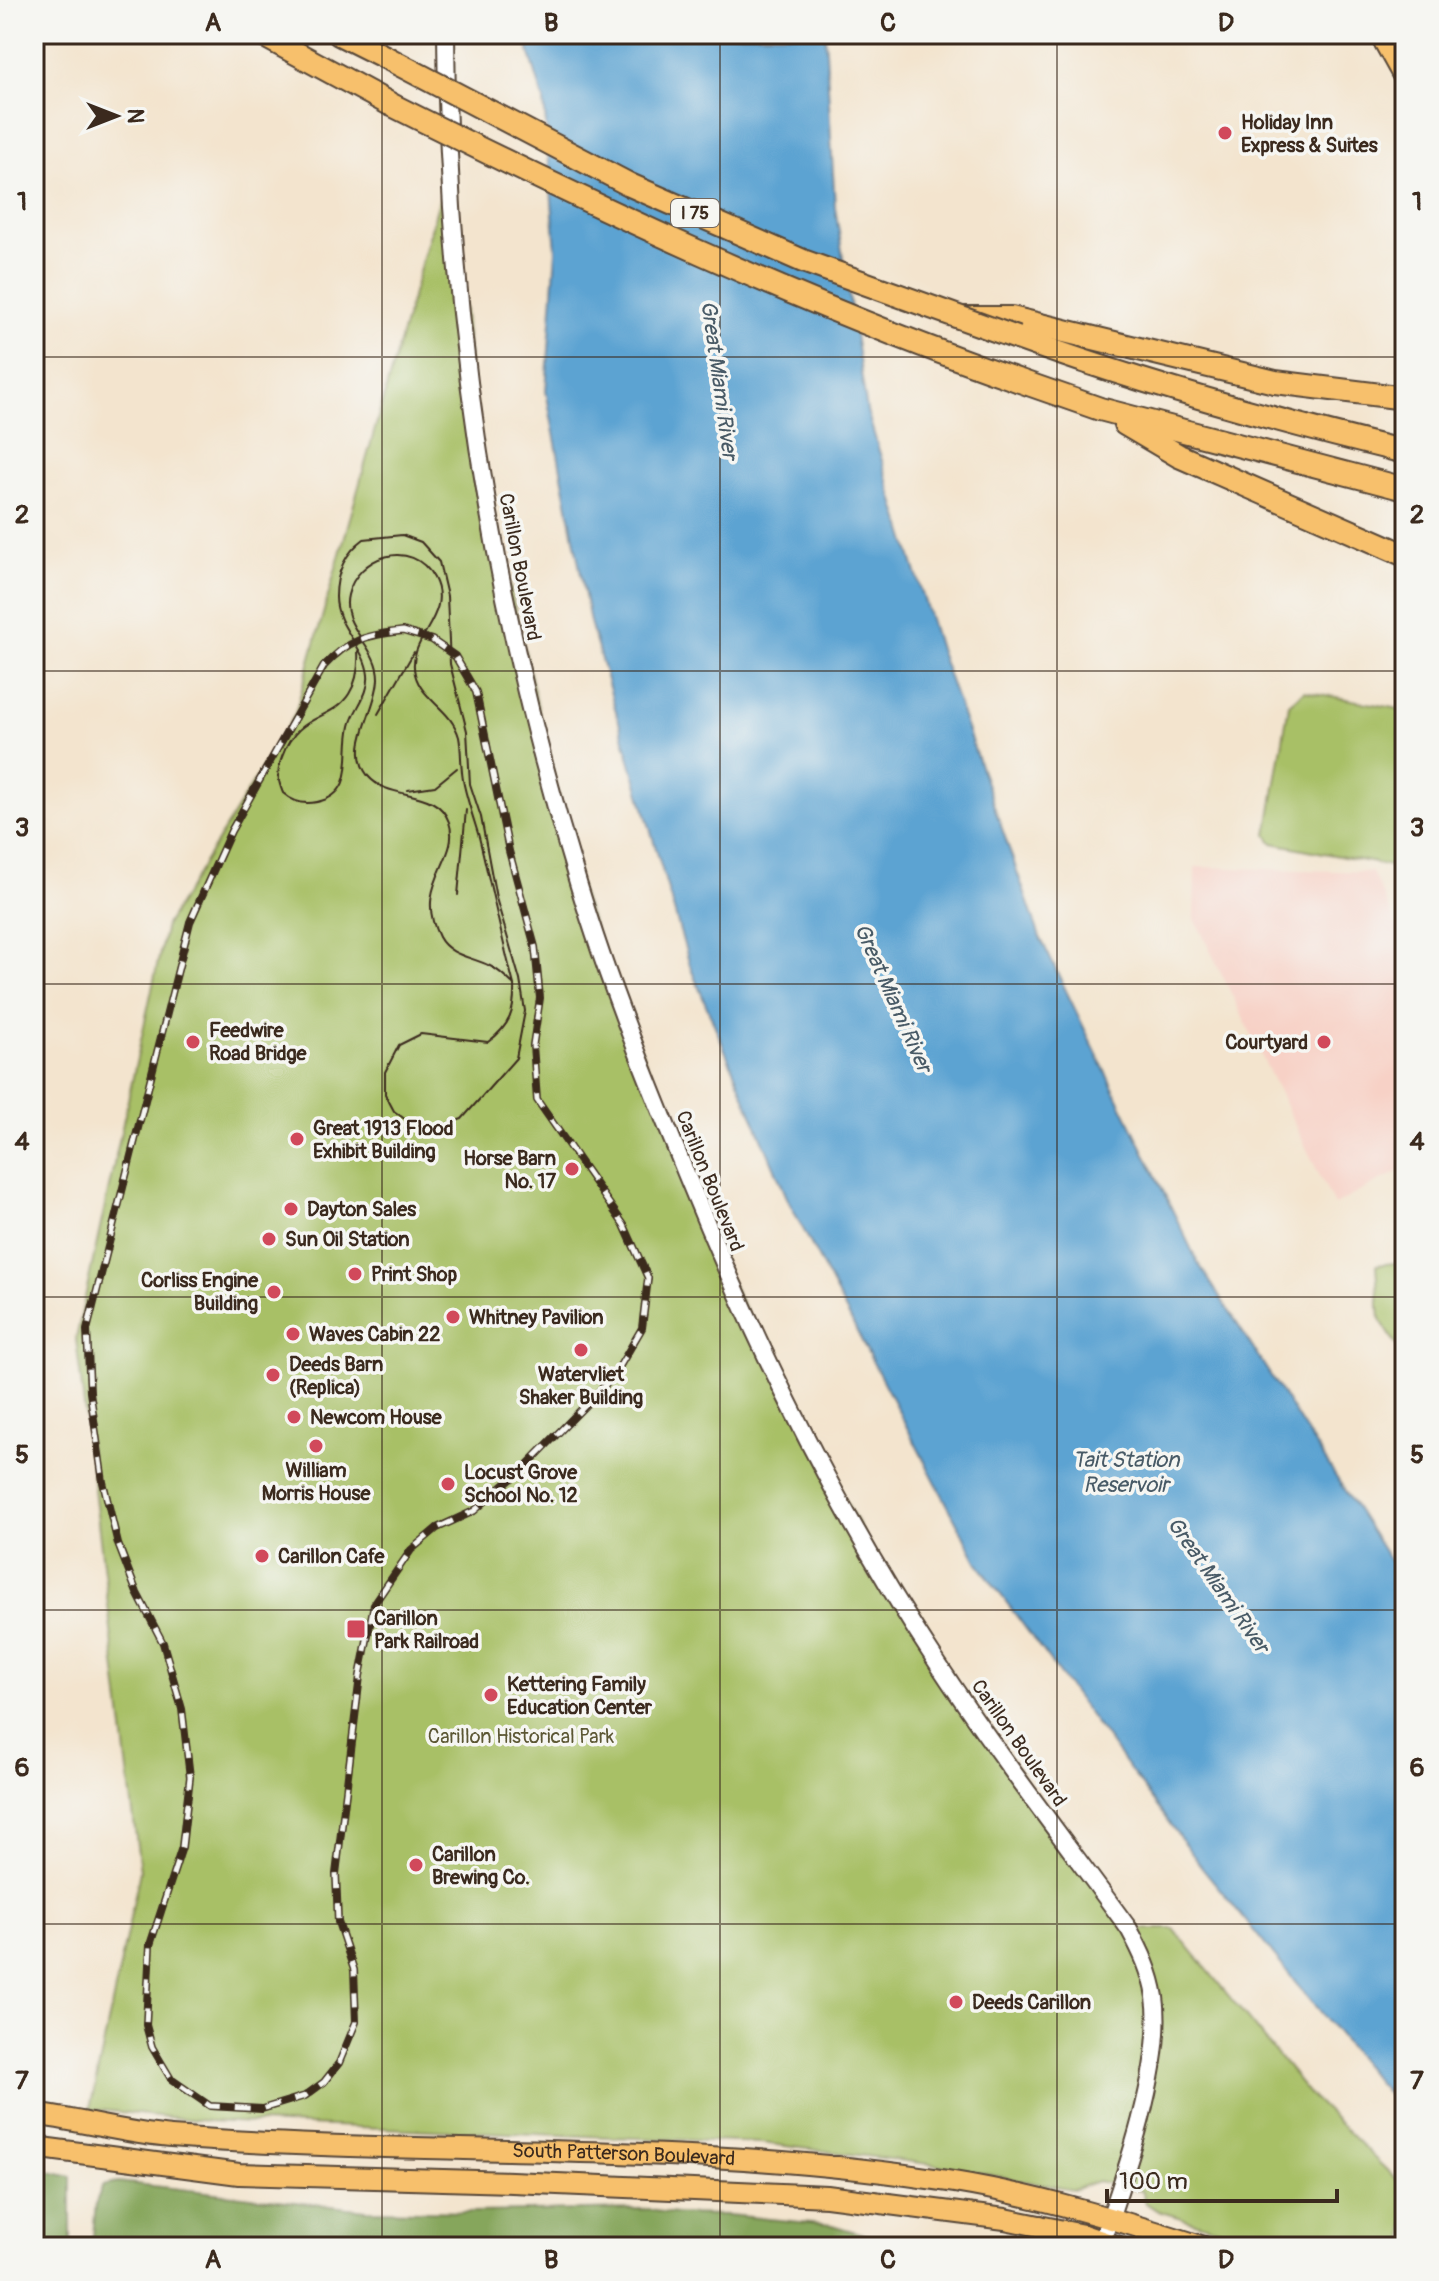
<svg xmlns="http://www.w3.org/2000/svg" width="1439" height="2281" font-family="Pangolin,sans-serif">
  <rect width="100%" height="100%" fill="#f6f6f2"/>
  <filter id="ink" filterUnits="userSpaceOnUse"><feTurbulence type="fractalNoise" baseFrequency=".0125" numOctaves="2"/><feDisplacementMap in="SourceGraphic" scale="16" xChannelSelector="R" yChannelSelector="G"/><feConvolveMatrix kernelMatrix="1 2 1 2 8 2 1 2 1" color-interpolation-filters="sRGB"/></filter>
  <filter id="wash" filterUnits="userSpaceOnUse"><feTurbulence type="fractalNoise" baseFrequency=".006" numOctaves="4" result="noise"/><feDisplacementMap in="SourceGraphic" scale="32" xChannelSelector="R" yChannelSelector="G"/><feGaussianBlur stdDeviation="1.8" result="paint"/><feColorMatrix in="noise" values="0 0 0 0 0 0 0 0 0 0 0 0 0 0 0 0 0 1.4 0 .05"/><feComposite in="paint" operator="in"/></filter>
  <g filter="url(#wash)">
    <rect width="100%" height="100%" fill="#f3e4ce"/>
    <path fill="#f7d1c6" d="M 1195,867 L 1372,872 L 1405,943 L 1405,1168 L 1334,1205 L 1194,917 Z"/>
    <g fill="#a8c066" stroke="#727542" stroke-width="2">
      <path d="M 440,197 L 455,209 L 477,443 L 580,891 L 729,1279 L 891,1587 L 1128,1929 L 1174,1929 L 1309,2094 L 1405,2188 L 1405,2247 L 1278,2247 L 1158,2211 L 1146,2203 L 1142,2191 L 1098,2181 L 1073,2190 L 937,2165 L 761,2143 L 207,2121 L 90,2109 L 140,1871 L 76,1339 L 166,925 L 295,714 Z"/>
      <path d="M 1304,691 L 1405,710 L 1405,869 L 1273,843 L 1267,835 L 1289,704 Z"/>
      <path d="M 1405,1262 L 1405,1359 L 1380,1319 L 1376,1265 Z"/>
    </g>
    <g fill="#86a65b" stroke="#60683c" stroke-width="2">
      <path d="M 34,2168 L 71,2177 L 71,2247 L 34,2247 Z"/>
      <path d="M 118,2182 L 366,2210 L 473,2212 L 641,2209 L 676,2214 L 728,2215 L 832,2225 L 906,2247 L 92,2247 L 96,2202 L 103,2185 Z"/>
    </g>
    <path fill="#5ca3d2" stroke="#4c6678" stroke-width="2" d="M 524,34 L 825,34 L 835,207 L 867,411 L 939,649 L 1040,937 L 1198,1263 L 1405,1584 L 1405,2116 L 1201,1866 L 979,1565 L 788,1200 L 691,969 L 590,622 L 546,391 L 556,251 L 544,101 Z"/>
  </g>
  <g filter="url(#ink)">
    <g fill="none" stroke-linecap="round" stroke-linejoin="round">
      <defs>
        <path id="minor" d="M 446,34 C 447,323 494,610 579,886 C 609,985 648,1081 687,1176 C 755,1343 836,1510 936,1661 C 996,1753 1064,1840 1129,1929 C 1141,1951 1151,1972 1155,1997 C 1165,2062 1124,2179 1102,2241"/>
        <g id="major">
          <path d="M 1380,34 L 1405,79"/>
          <path id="s1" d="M 34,2114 C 79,2120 125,2133 171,2137 C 431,2157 695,2140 954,2182 C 1040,2196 1121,2221 1204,2247"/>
          <path d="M 34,2147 L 239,2174 L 512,2182 L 827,2196 L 1005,2219 L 1083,2235 L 1119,2247"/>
          <path d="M 1040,2226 L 1059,2247"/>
        </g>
        <g id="highway">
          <path d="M 261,34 L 390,104"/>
          <path d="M 339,34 L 387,58"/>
          <path d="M 964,318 L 1011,318 L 1275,382 L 1405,398"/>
          <path d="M 1017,338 C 1144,384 1273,420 1405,452"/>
          <path d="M 1020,381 L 1100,409 L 1405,489"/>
          <path d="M 1125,424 L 1179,456 L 1405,555"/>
        </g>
      </defs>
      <use href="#minor" stroke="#574638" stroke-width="20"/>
      <use href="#major" stroke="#574638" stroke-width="24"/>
      <use href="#highway" stroke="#574638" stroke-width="26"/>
      <use href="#minor" stroke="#fff" stroke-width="16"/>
      <use href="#major" stroke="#f7c06c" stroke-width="20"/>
      <use href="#highway" stroke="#f7c06c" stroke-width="22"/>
      <g stroke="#3b2a1e" stroke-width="2">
        <path d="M 358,651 C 359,666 357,681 349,694 C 331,722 298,712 282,757 C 277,771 277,779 283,793 C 293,802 304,805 317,802 C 357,794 343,755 350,726 C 354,708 370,695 368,675 C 365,646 336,628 336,597 C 336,572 345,553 364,539 L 402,535 L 421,542 L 439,562 L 447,596 L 450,664 L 467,731 L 470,784 L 481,817 L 496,898 L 520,980 L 525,1011 L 516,1058 L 462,1119 L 429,1130 L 410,1123 L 394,1111 L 385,1094 L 385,1072 L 399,1045 L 421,1034 L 488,1042 C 510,1026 515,1011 514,985 C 501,936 491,886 479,837 C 474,820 468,803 464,785 C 460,769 462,752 459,737 C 451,708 422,701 415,674 C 406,638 454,616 434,578 C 412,537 357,556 348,595 C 340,627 378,646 378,678 C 378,709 345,747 368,776 C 390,802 436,786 449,822 C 462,859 412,884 439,937 C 449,956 473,957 490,966 C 499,970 507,978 514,985"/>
        <path d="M 378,714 L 414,652"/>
        <path d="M 408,790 L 435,786 L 457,768"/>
        <path d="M 458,895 L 466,810"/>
      </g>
      <defs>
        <path id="rail" d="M 403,631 L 432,640 L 455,656 L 476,692 L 509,851 L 535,947 L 540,998 L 533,1045 L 537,1100 L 624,1225 L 648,1278 L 642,1328 L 614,1376 L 524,1468 L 474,1511 L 437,1528 L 411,1550 L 374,1604 L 360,1676 L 336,1874 L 338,1922 L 354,1970 L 356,2022 L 339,2063 L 324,2082 L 305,2096 L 262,2109 L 210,2106 L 171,2079 L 152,2047 L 146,2025 L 150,1945 L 182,1847 L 190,1777 L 182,1709 L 163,1643 L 137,1593 L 118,1544 L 103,1482 L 90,1392 L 87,1330 L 190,922 L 231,831 L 324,666 C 349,639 367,635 403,631 Z"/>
      </defs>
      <use href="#rail" stroke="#3b2a1e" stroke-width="8"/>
      <use href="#rail" stroke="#f6f6f2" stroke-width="5" stroke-dasharray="15" stroke-linecap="butt"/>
      <defs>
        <g id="highway-bridge">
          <path d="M 387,58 L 630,185 L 803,261 L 1017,338"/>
          <path d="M 390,104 C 595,207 803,305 1020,381"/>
        </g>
      </defs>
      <use href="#highway-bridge" stroke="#574638" stroke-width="26" stroke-linecap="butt"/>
      <use href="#highway-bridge" stroke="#f7c06c" stroke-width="22"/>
    </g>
  </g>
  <path fill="none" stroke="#3b2a1e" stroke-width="2" stroke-opacity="0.55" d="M 382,34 L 382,2247M 720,34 L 720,2247M 1057,34 L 1057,2247M 34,357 L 1405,357M 34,671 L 1405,671M 34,984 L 1405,984M 34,1297 L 1405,1297M 34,1610 L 1405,1610M 34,1924 L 1405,1924"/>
  <g fill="#d1495b" stroke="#f6f6f2" stroke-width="3">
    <circle cx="1225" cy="133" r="8"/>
    <circle cx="193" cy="1042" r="8"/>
    <circle cx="1324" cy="1042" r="8"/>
    <circle cx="297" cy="1139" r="8"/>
    <circle cx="572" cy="1169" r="8"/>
    <circle cx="291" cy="1209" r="8"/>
    <circle cx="269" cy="1239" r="8"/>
    <circle cx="355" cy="1274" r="8"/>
    <circle cx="274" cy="1292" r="8"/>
    <circle cx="453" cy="1317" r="8"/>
    <circle cx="293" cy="1334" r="8"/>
    <circle cx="581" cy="1350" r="8"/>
    <circle cx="273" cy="1375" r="8"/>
    <circle cx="294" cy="1417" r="8"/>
    <circle cx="316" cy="1446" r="8"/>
    <circle cx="448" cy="1484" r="8"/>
    <circle cx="262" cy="1556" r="8"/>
    <rect x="346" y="1619" width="20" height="20" rx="4"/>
    <circle cx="491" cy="1695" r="8"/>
    <circle cx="416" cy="1865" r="8"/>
    <circle cx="956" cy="2002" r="8"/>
  </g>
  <g text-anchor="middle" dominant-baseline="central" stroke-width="7" stroke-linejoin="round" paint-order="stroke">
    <rect fill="#f6f6f2" stroke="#73675e" stroke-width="2" x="671" y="199" width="48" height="28" rx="6"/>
    <g font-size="18" font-weight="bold" fill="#3b2a1e">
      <text x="695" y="213">I 75</text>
    </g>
    <g font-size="20" font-weight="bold" fill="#3b2a1e" stroke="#f6f6f2" text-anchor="start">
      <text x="1241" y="122">Holiday Inn<tspan x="1241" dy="23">Express &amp; Suites</tspan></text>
      <text x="209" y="1030">Feedwire<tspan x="209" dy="23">Road Bridge</tspan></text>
      <text x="1308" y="1042" text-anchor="end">Courtyard</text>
      <text x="313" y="1128">Great 1913 Flood<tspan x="313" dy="23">Exhibit Building</tspan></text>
      <text x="556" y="1158" text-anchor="end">Horse Barn<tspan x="556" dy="23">No. 17</tspan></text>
      <text x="307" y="1209">Dayton Sales</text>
      <text x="285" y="1239">Sun Oil Station</text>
      <text x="371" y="1274">Print Shop</text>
      <text x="258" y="1280" text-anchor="end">Corliss Engine<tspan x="258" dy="23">Building</tspan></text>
      <text x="469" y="1317">Whitney Pavilion</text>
      <text x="309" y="1334">Waves Cabin 22</text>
      <text x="289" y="1364">Deeds Barn<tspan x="289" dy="23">(Replica)</tspan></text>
      <text x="581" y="1374" text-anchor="middle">Watervliet<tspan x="581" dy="23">Shaker Building</tspan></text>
      <text x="310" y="1417">Newcom House</text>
      <text x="316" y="1470" text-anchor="middle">William<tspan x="316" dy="23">Morris House</tspan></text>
      <text x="464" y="1472">Locust Grove<tspan x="464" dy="23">School No. 12</tspan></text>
      <text x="278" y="1556">Carillon Cafe</text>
      <text x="374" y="1618">Carillon<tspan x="374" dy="23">Park Railroad</tspan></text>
      <text x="507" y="1684">Kettering Family<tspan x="507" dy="23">Education Center</tspan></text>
      <text x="432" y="1854">Carillon<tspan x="432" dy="23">Brewing Co.</tspan></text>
      <text x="972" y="2002">Deeds Carillon</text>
    </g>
    <g font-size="20" fill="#3b2a1e" stroke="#f6f6f2">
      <text transform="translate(520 567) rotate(79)">Carillon Boulevard</text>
      <text transform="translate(710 1181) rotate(68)">Carillon Boulevard</text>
      <text transform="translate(1019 1743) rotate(55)">Carillon Boulevard</text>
      <text stroke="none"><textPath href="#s1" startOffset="592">South Patterson Boulevard</textPath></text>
    </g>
    <g font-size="20" fill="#5c5734" stroke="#f6f6f2">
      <text x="521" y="1736">Carillon Historical Park</text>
    </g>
    <g font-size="22" font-style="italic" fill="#485a66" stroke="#f6f6f2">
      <text transform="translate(719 380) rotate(82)">Great Miami River</text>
      <text transform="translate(893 998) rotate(66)">Great Miami River</text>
      <text x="1126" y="1460">Tait Station<tspan x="1126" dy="25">Reservoir</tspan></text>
      <text transform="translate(1218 1585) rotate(55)">Great Miami River</text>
    </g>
  </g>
  <rect width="1439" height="2281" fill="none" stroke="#f6f6f2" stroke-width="88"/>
  <g transform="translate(116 116) rotate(90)" stroke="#f6f6f2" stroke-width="6" paint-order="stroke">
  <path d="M0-6L14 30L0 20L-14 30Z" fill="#3b2a1e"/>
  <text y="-12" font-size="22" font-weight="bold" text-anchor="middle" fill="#3b2a1e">N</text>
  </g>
  <path d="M1107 2189v12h230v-12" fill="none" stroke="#3b2a1e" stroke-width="4"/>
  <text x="1119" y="2189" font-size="24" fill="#3b2a1e" stroke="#f6f6f2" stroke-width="6" paint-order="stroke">100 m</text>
  <rect x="44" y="44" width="1351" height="2193" fill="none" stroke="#3b2a1e" stroke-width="3"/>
  <g font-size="26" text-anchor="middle" font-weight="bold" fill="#3b2a1e">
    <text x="213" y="31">A</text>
    <text x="551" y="31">B</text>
    <text x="888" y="31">C</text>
    <text x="1226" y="31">D</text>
    <text x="22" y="210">1</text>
    <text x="1417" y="210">1</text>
    <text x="22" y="523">2</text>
    <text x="1417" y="523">2</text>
    <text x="22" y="836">3</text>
    <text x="1417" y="836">3</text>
    <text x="22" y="1150">4</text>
    <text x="1417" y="1150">4</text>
    <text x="22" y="1463">5</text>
    <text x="1417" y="1463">5</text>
    <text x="22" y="1776">6</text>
    <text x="1417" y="1776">6</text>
    <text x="22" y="2089">7</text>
    <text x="1417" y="2089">7</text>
    <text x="213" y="2268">A</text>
    <text x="551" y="2268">B</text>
    <text x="888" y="2268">C</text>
    <text x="1226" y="2268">D</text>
  </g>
</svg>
